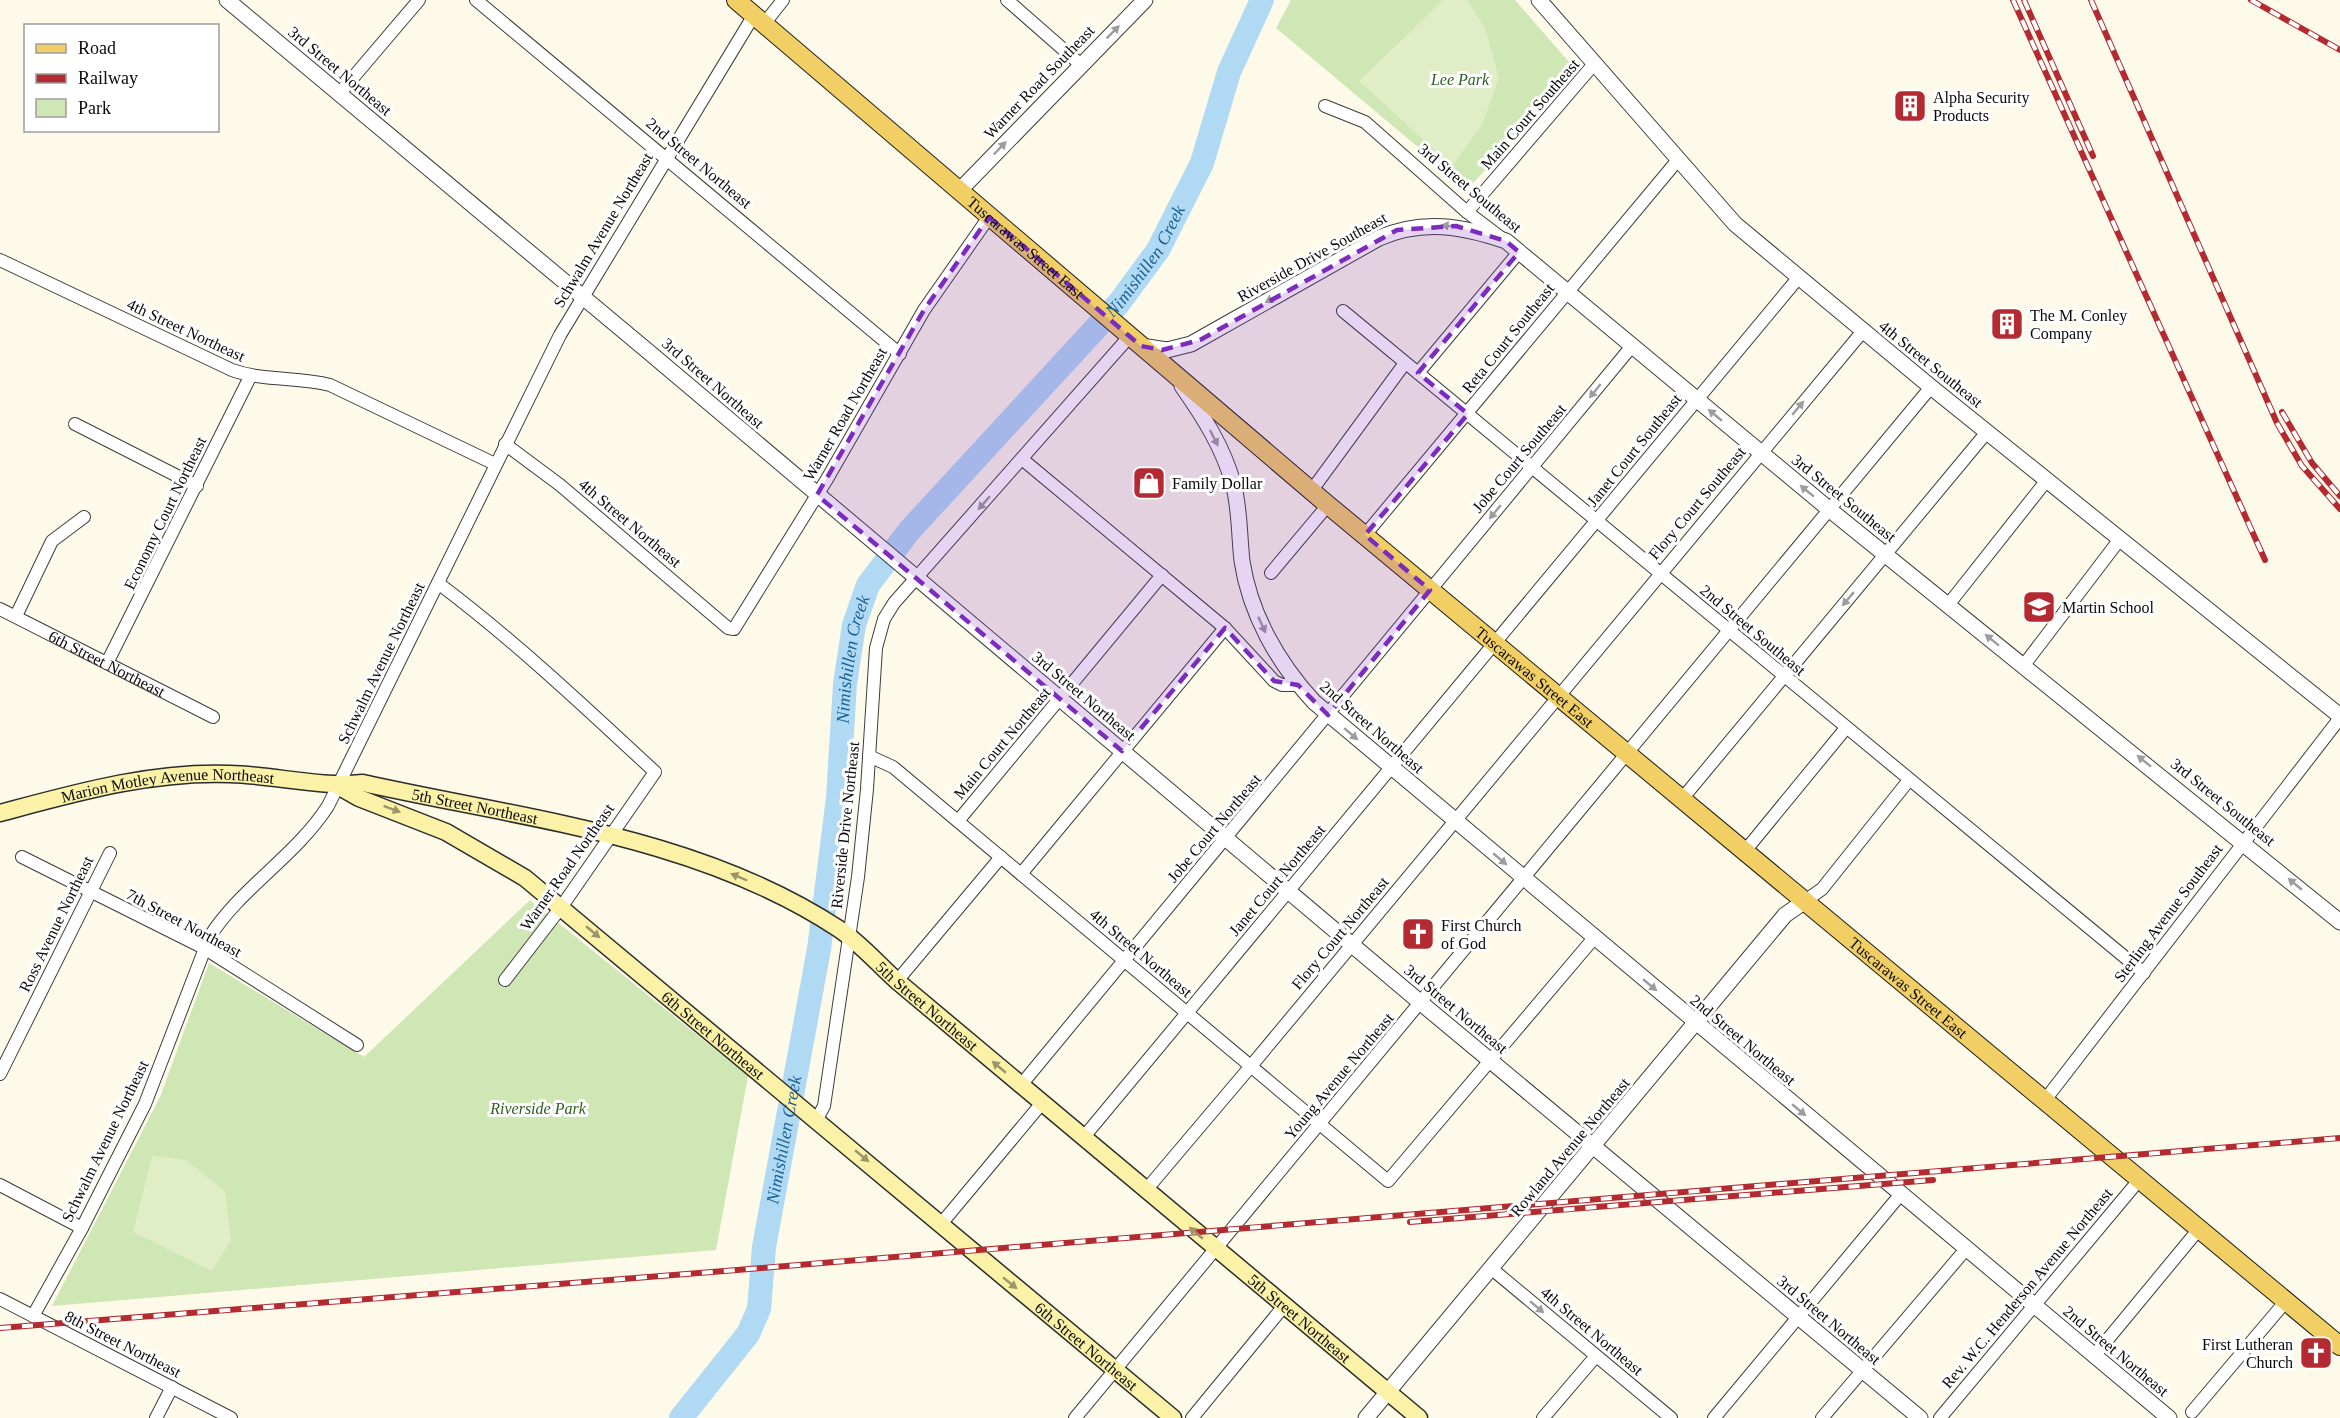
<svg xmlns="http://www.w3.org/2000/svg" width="2340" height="1418" font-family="Georgia,serif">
  <rect width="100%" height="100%" fill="#fefae9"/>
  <g fill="#cfe6b5">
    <path d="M 1291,0 L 1515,0 L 1576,70 L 1468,189 L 1276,28 Z"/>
    <path d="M 530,900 L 748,1076 L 716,1250 L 52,1306 L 160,1097 L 209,963 L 364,1057 Z"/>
  </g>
  <g fill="#e0edc7">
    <path d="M 1443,0 L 1467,0 L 1485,28 L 1499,78 L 1482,125 L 1452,166 L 1359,81 Z"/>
    <path d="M 152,1156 L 186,1160 L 225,1191 L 231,1240 L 212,1271 L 133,1232 Z"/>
  </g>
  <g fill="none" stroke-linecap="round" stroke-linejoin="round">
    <path stroke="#b0daf3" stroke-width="24" id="s1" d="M 681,1418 L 748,1334 L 759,1309 L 764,1247 L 819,949 L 838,798 L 845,684 L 854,625 L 868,585 L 909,531 L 1119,303 L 1158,250 L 1202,163 L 1229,72 L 1262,0"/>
    <defs>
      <g id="minor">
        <path d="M 476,0 L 900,354"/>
        <path d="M 1007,0 L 1080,64"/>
        <path d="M 764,24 L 783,0"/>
        <path d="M 339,94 L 419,0"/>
        <path d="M 1325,106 L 1365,122 L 1467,212 L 1500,237"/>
        <path d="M 1467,212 L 1594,64"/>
        <path d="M 0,260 L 232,370 C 263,381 297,377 330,385 L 495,464"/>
        <path d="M 1343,311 L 2144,973"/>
        <path d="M 1418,373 L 1519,252"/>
        <path d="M 75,424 L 197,486"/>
        <path d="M 505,444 L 560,485 L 728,628 L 734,629 L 827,479 L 924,310 L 989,217"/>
        <path d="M 1022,459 L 1225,628 L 1274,681 L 1282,685 L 1298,685"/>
        <path d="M 1312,490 L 1405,363"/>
        <path d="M 1365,535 L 1677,161"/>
        <path d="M 1271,573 L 1328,505"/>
        <path d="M 438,583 C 515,641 584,706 655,772 L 562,906 L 505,980"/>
        <path d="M 1948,605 L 2047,480"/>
        <path id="s2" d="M 0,609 L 213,717"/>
        <path d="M 16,616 L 52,541 L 84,517"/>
        <path d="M 107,663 L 250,377"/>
        <path d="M 2024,665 L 2120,539"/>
        <path d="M 869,756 L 893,767 L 1388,1181 L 1594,938"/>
        <path d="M 1682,799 L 1987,432"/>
        <path d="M 958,821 L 1162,575"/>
        <path d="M 1745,851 L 1846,728"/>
        <path d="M 22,857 L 204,948 L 357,1045"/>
        <path d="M 1021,874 L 1225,628"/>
        <path d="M 1805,901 L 1822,889 L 1909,780"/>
        <path d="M 897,981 L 1001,857"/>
        <path d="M 0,1074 L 110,853"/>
        <path d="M 1021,1085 L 1632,346"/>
        <path d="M 2045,1100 L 2340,718"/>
        <path d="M 817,1119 L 824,1106 L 858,877 L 867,789 L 876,648 L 884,619 L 894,603 L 1129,337"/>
        <path d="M 1083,1138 L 1799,277"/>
        <path d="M 0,1185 L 82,1228"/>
        <path d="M 1146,1190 L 1251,1066 L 1863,331"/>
        <path d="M 941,1224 L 1042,1103"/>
        <path d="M 1492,1269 L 1671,1418"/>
        <path d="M 0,1299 L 231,1418"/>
        <path d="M 33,1316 L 82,1228 L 145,1104 L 209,938 C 238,890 296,856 328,806 L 560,335 L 754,15"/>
        <path d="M 2094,1356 L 2199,1229"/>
        <path d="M 2192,1412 L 2286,1301"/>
        <path d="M 156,1418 L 172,1387"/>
        <path d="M 1075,1418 L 1931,387"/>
        <path d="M 1192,1418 L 1284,1306"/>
        <path d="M 1543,1418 L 1596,1356"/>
        <path d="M 1714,1418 L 1900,1195"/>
        <path d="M 1822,1418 L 1966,1249"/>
        <path d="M 1940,1418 L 2140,1179"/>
      </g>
      <g id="tertiary">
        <path d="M 227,0 L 644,348 L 1421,1003 L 1920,1418"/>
        <path d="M 1539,0 L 1735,224 L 1931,387 L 2340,716"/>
        <path d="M 960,190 L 1145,0"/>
        <path d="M 1141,346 L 1167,350 L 1191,344 L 1379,238 C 1423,219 1462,226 1506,241 L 1830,510 L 2340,922"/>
        <path d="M 1182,386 C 1203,416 1223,447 1233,483 C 1240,508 1239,535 1242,561 C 1250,614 1278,663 1314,702 L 2169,1418"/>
        <path d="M 1366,1418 L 1785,915 L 1805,901"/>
      </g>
      <g id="secondary">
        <path id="s3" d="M 338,786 L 359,798 L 446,832 L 525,878 L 1173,1418"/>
        <path id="s4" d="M 0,813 C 75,793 151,771 230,774 C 274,775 321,788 363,783 C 524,819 698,836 839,929 C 860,943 878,964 897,981 L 1419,1418"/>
      </g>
      <g id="primary">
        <path id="s5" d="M 736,0 L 1328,505 L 2340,1346"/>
      </g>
    </defs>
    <use href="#minor" stroke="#3d3d3d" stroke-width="14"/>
    <use href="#tertiary" stroke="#3d3d3d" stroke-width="17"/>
    <use href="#secondary" stroke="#2c2c2c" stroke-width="19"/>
    <use href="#primary" stroke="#1b1b1b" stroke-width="20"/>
    <use href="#minor" stroke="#fff" stroke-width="12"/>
    <use href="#tertiary" stroke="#fff" stroke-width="15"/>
    <use href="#secondary" stroke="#fbf1a7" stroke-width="16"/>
    <use href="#primary" stroke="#f2cf65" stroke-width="18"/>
    <defs>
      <g id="rail">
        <path d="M 2013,0 L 2265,560"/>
        <path d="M 2024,0 L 2093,156"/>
        <path d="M 2091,0 L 2277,423 L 2302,466 L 2340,509"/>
        <path d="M 2251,0 L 2340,50"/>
        <path d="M 2282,412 L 2312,463 L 2340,496"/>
        <path d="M 1410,1222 L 1933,1180"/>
        <path d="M 0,1328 L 737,1270 L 2340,1138"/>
      </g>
    </defs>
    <use href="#rail" stroke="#b32a31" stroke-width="6"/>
    <use href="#rail" stroke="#fff" stroke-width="4" stroke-dasharray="11" stroke-linecap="butt"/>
  </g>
  <defs><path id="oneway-solid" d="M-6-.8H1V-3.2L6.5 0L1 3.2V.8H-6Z" transform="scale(1.5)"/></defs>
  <g fill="#9d9d9d">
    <use href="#oneway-solid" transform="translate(1113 32) rotate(-45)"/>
    <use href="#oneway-solid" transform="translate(1000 148) rotate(-46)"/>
    <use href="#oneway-solid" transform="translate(1450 226) rotate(-174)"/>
    <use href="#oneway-solid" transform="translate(1273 298) rotate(150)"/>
    <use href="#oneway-solid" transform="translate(1595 391) rotate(129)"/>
    <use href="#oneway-solid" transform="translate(1798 408) rotate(-50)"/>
    <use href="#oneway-solid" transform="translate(1715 415) rotate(-140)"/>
    <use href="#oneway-solid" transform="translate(1214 438) rotate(63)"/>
    <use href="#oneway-solid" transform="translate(1807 491) rotate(-141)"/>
    <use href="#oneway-solid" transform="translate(984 503) rotate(131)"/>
    <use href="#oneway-solid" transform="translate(1495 512) rotate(130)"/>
    <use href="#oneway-solid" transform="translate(1848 599) rotate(130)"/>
    <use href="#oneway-solid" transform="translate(1262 625) rotate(65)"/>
    <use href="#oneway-solid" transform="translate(1992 640) rotate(-141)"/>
    <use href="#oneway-solid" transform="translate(1351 734) rotate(41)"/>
    <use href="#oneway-solid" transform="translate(2144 761) rotate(-141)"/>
    <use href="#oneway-solid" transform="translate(1500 859) rotate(40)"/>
    <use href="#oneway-solid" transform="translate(2295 884) rotate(-140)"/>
    <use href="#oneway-solid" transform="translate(1650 985) rotate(40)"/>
    <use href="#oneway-solid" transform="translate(1799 1110) rotate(40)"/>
    <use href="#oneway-solid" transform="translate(1537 1307) rotate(40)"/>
  </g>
  <g fill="#9b9568">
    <use href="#oneway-solid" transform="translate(392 809) rotate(21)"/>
    <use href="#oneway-solid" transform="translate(739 877) rotate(-157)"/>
    <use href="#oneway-solid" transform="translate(593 932) rotate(40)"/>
    <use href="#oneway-solid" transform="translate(999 1067) rotate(-140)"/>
    <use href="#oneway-solid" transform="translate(862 1156) rotate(40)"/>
    <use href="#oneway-solid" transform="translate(1196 1233) rotate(-140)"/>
    <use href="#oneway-solid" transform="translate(1010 1283) rotate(39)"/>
  </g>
  <path fill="#7b2cbf" fill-opacity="0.2" stroke="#7b2cbf" stroke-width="4.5" stroke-dasharray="12 8" stroke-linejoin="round" d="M 989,217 L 1141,346 L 1162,350 L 1200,340 L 1397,230 L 1456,226 L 1506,241 L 1519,252 L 1418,373 L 1468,414 L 1365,535 L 1430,590 L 1328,715 L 1298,685 L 1274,681 L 1225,628 L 1122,751 L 817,495 L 924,310 Z"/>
  <defs>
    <symbol id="building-square" viewBox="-11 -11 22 22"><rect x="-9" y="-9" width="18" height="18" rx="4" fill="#b32a31" stroke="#fff"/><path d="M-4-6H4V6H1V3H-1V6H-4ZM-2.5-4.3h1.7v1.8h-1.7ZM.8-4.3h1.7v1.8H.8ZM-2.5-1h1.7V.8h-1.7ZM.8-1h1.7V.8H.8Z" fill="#fff"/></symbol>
    <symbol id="shop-square" viewBox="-11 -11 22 22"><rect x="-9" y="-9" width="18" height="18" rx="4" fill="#b32a31" stroke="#fff"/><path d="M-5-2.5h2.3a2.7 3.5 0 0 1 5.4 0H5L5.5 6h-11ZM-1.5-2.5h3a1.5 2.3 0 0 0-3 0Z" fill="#fff"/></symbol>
    <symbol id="school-square" viewBox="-11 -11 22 22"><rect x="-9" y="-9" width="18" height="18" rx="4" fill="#b32a31" stroke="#fff"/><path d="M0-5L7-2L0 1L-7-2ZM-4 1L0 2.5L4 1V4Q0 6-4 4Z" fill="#fff"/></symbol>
    <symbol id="church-square" viewBox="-11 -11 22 22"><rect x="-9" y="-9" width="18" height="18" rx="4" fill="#b32a31" stroke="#fff"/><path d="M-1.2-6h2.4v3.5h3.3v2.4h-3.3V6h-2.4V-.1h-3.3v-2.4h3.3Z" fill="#fff"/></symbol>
  </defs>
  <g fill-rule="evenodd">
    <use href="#building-square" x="1891" y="87" width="38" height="38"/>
    <use href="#building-square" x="1988" y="305" width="38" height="38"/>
    <use href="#shop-square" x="1130" y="464" width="38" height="38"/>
    <use href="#school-square" x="2020" y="588" width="38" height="38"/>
    <use href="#church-square" x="1399" y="915" width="38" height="38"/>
    <use href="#church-square" x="2297" y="1334" width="38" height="38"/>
  </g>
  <g text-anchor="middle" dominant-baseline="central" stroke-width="6" stroke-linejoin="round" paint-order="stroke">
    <g font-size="16" fill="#0a0a0a" stroke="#fff">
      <text transform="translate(340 71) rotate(40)">3rd Street Northeast</text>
      <text transform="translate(1039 82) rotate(-46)">Warner Road Southeast</text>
      <text transform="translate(1530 114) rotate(-49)">Main Court Southeast</text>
      <text transform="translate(699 163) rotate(40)">2nd Street Northeast</text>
      <text transform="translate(1470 188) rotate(40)">3rd Street Southeast</text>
      <text transform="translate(603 230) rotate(-59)">Schwalm Avenue Northeast</text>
      <text stroke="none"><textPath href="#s5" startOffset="381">Tuscarawas Street East</textPath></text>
      <text transform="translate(1312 257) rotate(-29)">Riverside Drive Southeast</text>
      <text transform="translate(186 330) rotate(25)">4th Street Northeast</text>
      <text transform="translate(1508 338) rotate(-51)">Reta Court Southeast</text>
      <text transform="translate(1931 364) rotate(39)">4th Street Southeast</text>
      <text transform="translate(713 383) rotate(41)">3rd Street Northeast</text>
      <text transform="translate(845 414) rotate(-60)">Warner Road Northeast</text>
      <text transform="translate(1634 450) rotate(-51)">Janet Court Southeast</text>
      <text transform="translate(1519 458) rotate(-50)">Jobe Court Southeast</text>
      <text transform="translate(1844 498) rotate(39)">3rd Street Southeast</text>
      <text transform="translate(1697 503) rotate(-50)">Flory Court Southeast</text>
      <text transform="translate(165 513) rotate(-64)">Economy Court Northeast</text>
      <text transform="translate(630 523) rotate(40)">4th Street Northeast</text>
      <text transform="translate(1753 630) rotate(40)">2nd Street Southeast</text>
      <text stroke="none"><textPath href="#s2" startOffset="120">6th Street Northeast</textPath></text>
      <text transform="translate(381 663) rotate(-64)">Schwalm Avenue Northeast</text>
      <text stroke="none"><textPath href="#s5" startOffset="1047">Tuscarawas Street East</textPath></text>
      <text transform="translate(1084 696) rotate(40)">3rd Street Northeast</text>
      <text transform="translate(1372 727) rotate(41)">2nd Street Northeast</text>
      <text transform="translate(1002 743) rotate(-50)">Main Court Northeast</text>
      <text stroke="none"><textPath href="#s4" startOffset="171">Marion Motley Avenue Northeast</textPath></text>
      <text transform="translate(2223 802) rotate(39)">3rd Street Southeast</text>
      <text stroke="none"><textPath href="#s4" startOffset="482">5th Street Northeast</textPath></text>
      <text transform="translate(845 825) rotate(-84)">Riverside Drive Northeast</text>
      <text transform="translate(1214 828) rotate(-50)">Jobe Court Northeast</text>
      <text transform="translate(567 867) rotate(-55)">Warner Road Northeast</text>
      <text transform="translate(1277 880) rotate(-50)">Janet Court Northeast</text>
      <text transform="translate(2168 913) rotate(-53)">Sterling Avenue Southeast</text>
      <text transform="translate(184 923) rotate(28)">7th Street Northeast</text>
      <text transform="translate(56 924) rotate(-64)">Ross Avenue Northeast</text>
      <text transform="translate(1340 933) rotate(-50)">Flory Court Northeast</text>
      <text transform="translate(1141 953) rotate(40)">4th Street Northeast</text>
      <text stroke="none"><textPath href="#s5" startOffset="1533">Tuscarawas Street East</textPath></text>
      <text stroke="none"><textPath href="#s4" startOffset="986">5th Street Northeast</textPath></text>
      <text transform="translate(1456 1009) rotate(40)">3rd Street Northeast</text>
      <text stroke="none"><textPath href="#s3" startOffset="454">6th Street Northeast</textPath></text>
      <text transform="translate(1743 1040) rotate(40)">2nd Street Northeast</text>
      <text transform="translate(1339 1076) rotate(-50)">Young Avenue Northeast</text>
      <text transform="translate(105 1141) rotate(-64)">Schwalm Avenue Northeast</text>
      <text transform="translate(1570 1147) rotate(-50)">Rowland Avenue Northeast</text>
      <text transform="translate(2027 1288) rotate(-50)">Rev. W.C. Henderson Avenue Northeast</text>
      <text stroke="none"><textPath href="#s4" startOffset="1472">5th Street Northeast</textPath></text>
      <text transform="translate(1829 1320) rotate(40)">3rd Street Northeast</text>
      <text transform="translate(1592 1331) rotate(40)">4th Street Northeast</text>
      <text transform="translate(123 1344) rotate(27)">8th Street Northeast</text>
      <text stroke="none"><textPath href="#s3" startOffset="940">6th Street Northeast</textPath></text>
      <text transform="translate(2116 1351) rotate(40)">2nd Street Northeast</text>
    </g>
    <g font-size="16" font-style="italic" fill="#2c5e1f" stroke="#fff">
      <text x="1460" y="79">Lee Park</text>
      <text x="538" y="1108">Riverside Park</text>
    </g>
    <g font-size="16" fill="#0a0a0a" stroke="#fff" text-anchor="start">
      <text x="1933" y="97">Alpha Security<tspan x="1933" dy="18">Products</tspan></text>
      <text x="2030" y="315">The M. Conley<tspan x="2030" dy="18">Company</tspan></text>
      <text x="1172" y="483">Family Dollar</text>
      <text x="2062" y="607">Martin School</text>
      <text x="1441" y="925">First Church<tspan x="1441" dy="18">of God</tspan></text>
      <text x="2293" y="1344" text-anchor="end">First Lutheran<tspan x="2293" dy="18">Church</tspan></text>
    </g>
    <g font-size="18" font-style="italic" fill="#1b6095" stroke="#fff">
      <text stroke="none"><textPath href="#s1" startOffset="1296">Nimishillen Creek</textPath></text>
      <text stroke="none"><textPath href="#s1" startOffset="792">Nimishillen Creek</textPath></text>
      <text stroke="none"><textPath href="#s1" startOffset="306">Nimishillen Creek</textPath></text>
    </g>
  </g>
  <rect x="24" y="24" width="195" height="108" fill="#ffffff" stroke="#9d9d9d" stroke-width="1.5"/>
  <rect x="36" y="44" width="30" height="9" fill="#f2cf65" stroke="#9d9d9d" stroke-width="1.5"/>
  <text x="78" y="54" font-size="18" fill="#0a0a0a">Road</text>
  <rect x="36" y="74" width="30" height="9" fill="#b32a31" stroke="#9d9d9d" stroke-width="1.5"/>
  <text x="78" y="84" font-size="18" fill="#0a0a0a">Railway</text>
  <rect x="36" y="99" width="30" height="18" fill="#cfe6b5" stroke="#9d9d9d" stroke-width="1.5"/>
  <text x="78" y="114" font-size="18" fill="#0a0a0a">Park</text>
</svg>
